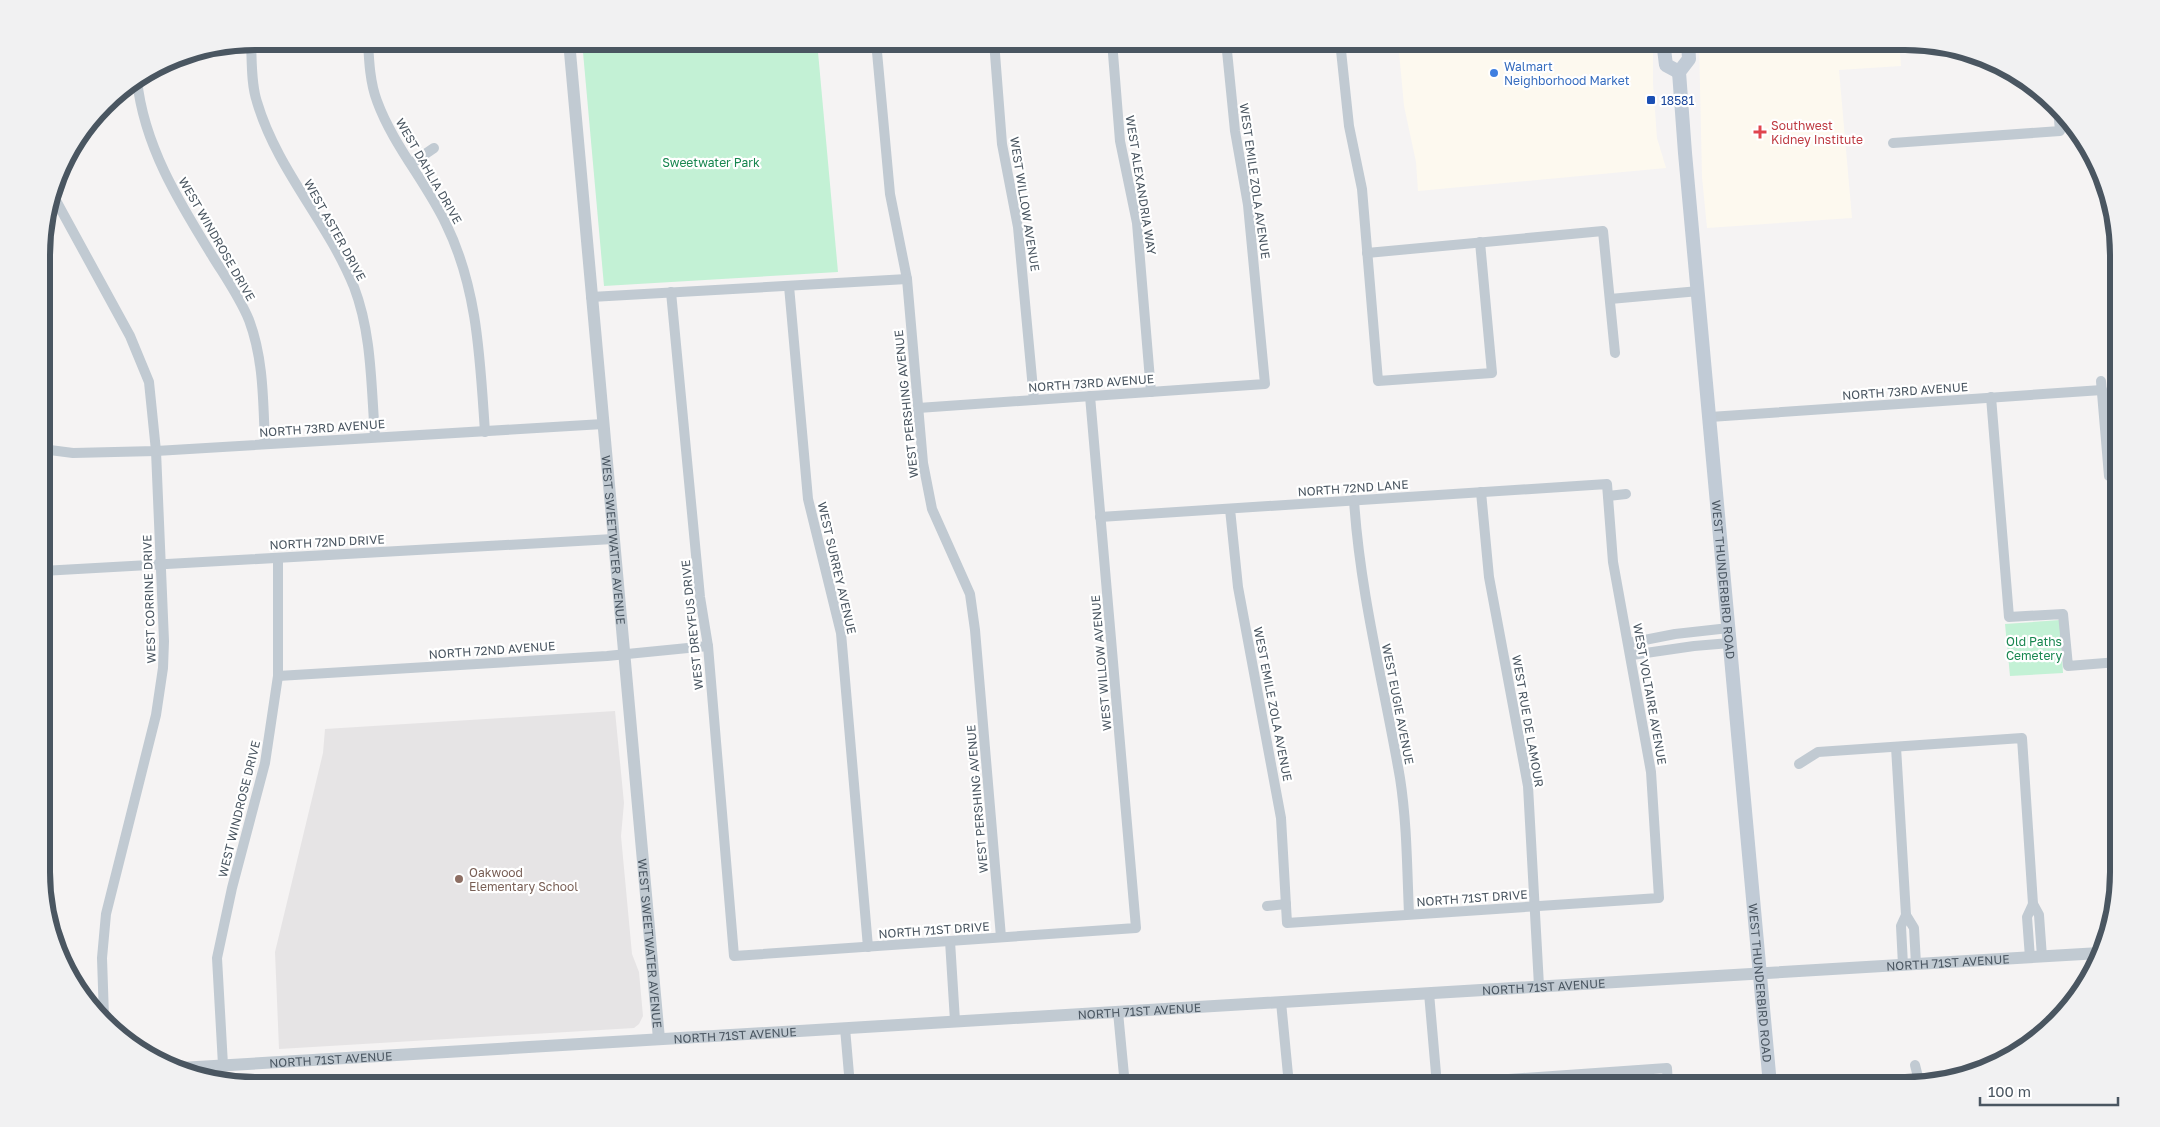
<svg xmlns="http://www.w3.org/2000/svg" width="2160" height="1127" font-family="'Golos Text',sans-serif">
  <rect width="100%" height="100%" fill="#f5f3f3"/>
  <g fill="#fdf9ef">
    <path d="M 1398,41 L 1653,41 L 1653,84 L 1657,138 L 1666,168 L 1418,191 L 1416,162 L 1404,106 Z"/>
    <path d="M 1699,41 L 1899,41 L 1901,66 L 1839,70 L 1852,218 L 1707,228 L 1702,177 Z"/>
  </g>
  <path fill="#e6e4e5" d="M 615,711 L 624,803 L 621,836 L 632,954 L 639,972 L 643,1016 L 639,1024 L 634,1028 L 279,1049 L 275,952 L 323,753 L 325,729 Z"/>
  <g fill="#c3f1d5">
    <path d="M 582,41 L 817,41 L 838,272 L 604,286 Z"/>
    <path d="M 2060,620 L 2063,673 L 2010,676 L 2005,624 Z"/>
  </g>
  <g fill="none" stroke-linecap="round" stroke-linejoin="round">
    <g stroke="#c1cad2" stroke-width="10">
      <path d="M 368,41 C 369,61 370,83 377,101 C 393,145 426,182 446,224 C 478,289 480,361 485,432"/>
      <path d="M 876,41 L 890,194 L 907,279 L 923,463 L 932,509 L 970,594 L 975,630 L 1001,937"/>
      <path d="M 994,41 L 1002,144 L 1018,227 L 1034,400"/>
      <path d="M 1112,41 L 1120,141 L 1137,223 L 1151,392"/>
      <path d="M 1340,41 L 1349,126 L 1362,189 L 1378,381 L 1492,373 L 1480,242"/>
      <path d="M 251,42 C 252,62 251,84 257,102 C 277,170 328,222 354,287 C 372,334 371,386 375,436"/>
      <path d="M 137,80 C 144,146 179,202 213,257 C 226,278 240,298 249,320 C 264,360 263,402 265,444"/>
      <path d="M 1893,143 L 2060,131 L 2058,108"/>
      <path d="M 412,163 L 434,148"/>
      <path d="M 54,197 L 130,336 L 149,382 L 156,451 L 164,641 L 163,668 L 156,715 L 106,914 L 102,958 L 104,1017"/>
      <path d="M 1367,253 L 1603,231 L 1615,353"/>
      <path d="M 789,286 L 808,499 L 841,633 L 868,947"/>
      <path d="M 671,292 L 700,597 L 708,646 L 734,956 L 1136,928 L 1090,396"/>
      <path d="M 591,297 L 907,279"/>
      <path d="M 1610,299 L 1699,291"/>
      <path d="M 2101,381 L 2109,476 L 2118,475"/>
      <path d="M 1991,397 L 2009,617 L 2063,614 L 2068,666 L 2118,662"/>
      <path d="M 918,408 L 1265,384 L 1248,205 L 1235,131 L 1226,41"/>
      <path d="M 1710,417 L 2102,390"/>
      <path d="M 42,449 L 73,453 L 156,451 L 603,424"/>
      <path d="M 1481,492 L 1489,577 L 1528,786 L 1539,986"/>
      <path d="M 1608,496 L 1626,494"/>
      <path d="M 1354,500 C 1360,594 1384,685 1400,778 C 1407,823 1407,869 1409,914"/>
      <path d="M 1100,517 L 1607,484 L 1613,562 L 1651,772 L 1659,898 L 1287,923 L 1281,818 L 1238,587 L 1230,509"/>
      <path d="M 42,571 L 613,539"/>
      <path d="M 1629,643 L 1675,634 L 1729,628"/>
      <path d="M 1632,655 L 1694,646 L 1730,643"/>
      <path d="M 278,676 L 607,656 L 708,646"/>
      <path d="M 43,678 L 45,674 L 43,571"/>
      <path d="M 1896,747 L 1906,915 L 1901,926 L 1903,965"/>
      <path d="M 1799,764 L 1818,752 L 2022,738 L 2033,904 L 2039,915 L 2042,957"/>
      <path d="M 1267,906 L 1286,904"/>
      <path d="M 1906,915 L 1914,928 L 1916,964"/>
      <path d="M 950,941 L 955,1021"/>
      <path d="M 2030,958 L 2027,917 L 2033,904"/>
      <path d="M 1429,993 L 1437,1085"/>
      <path d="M 1281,1002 L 1289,1085"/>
      <path d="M 1118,1012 L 1125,1086"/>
      <path d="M 845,1028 L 850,1086"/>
      <path d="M 223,1065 L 217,958 L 232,888 L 265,763 L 278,676 L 278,558"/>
      <path d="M 1915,1065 L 1920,1085"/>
      <path d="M 1437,1084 L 1667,1068 L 1668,1085"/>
    </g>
    <g stroke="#c1cad2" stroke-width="12">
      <path id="s1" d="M 569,41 L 659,1039"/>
      <path id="s2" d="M 180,1068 L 2100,953"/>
    </g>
    <g stroke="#c1cbd6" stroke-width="14">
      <path d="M 1663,41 L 1666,65 L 1679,72"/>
      <path id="s3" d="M 1688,41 L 1689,59 L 1679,72 L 1685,153 L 1770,1085"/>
    </g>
  </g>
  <circle fill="#3f7fe0" stroke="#fff" stroke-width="2" cx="1494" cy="73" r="5"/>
  <rect fill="#1a4fb4" stroke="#fff" stroke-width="2" x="1646" y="95" width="10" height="10" rx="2.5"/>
  <path fill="#e0444e" stroke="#fff" stroke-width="2" d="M1757.5 124.5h5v5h5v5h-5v5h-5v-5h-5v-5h5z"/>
  <circle fill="#8d6e63" stroke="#fff" stroke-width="2" cx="459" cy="879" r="5"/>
  <g text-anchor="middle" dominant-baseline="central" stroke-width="4.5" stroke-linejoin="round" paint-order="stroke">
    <g font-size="12" fill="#366cbe" stroke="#fff" text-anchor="start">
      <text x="1504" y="66">Walmart<tspan x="1504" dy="14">Neighborhood Market</tspan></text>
    </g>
    <g font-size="12" fill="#164399" stroke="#fff" text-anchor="start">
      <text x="1661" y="100">18581</text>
    </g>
    <g font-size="12" fill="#be3a42" stroke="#fff" text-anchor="start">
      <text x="1771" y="125">Southwest<tspan x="1771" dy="14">Kidney Institute</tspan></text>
    </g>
    <g font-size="12" fill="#17864f" stroke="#fff">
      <text x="711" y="162">Sweetwater Park</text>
      <text x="2034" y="641">Old Paths<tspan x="2034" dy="14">Cemetery</tspan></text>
    </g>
    <g font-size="12" fill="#4a5661" stroke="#fff">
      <text transform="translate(429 171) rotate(60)">WEST DAHLIA DRIVE</text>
      <text transform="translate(1255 181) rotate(82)">WEST EMILE ZOLA AVENUE</text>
      <text transform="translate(1141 185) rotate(81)">WEST ALEXANDRIA WAY</text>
      <text transform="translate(1025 204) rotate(81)">WEST WILLOW AVENUE</text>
      <text transform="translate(335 230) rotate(61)">WEST ASTER DRIVE</text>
      <text transform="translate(217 239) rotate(60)">WEST WINDROSE DRIVE</text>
      <text transform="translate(1091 383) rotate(-4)">NORTH 73RD AVENUE</text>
      <text transform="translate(1905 391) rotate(-4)">NORTH 73RD AVENUE</text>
      <text transform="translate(906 404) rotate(-96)">WEST PERSHING AVENUE</text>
      <text transform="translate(322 428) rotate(-4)">NORTH 73RD AVENUE</text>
      <text transform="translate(1353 488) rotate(-4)">NORTH 72ND LANE</text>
      <text stroke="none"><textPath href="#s1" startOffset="501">WEST SWEETWATER AVENUE</textPath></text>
      <text transform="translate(327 542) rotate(-3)">NORTH 72ND DRIVE</text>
      <text transform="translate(837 568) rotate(77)">WEST SURREY AVENUE</text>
      <text stroke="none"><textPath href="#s3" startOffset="544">WEST THUNDERBIRD ROAD</textPath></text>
      <text transform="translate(149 599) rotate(-92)">WEST CORRINE DRIVE</text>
      <text transform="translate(692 625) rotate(-96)">WEST DREYFUS DRIVE</text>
      <text transform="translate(492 650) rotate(-4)">NORTH 72ND AVENUE</text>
      <text transform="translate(1101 663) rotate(-95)">WEST WILLOW AVENUE</text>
      <text transform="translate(1650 694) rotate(80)">WEST VOLTAIRE AVENUE</text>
      <text transform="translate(1273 704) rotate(79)">WEST EMILE ZOLA AVENUE</text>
      <text transform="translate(1398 704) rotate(79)">WEST EUGIE AVENUE</text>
      <text transform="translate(1528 721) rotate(80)">WEST RUE DE LAMOUR</text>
      <text transform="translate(977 799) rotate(-95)">WEST PERSHING AVENUE</text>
      <text transform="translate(239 809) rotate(-76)">WEST WINDROSE DRIVE</text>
      <text transform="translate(1472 898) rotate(-4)">NORTH 71ST DRIVE</text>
      <text transform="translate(934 930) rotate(-4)">NORTH 71ST DRIVE</text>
      <text stroke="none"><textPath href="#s1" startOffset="906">WEST SWEETWATER AVENUE</textPath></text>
      <text stroke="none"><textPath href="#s2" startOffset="1771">NORTH 71ST AVENUE</textPath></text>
      <text stroke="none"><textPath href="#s3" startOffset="949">WEST THUNDERBIRD ROAD</textPath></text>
      <text stroke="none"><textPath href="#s2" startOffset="1366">NORTH 71ST AVENUE</textPath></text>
      <text stroke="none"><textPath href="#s2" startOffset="961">NORTH 71ST AVENUE</textPath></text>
      <text stroke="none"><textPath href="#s2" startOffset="556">NORTH 71ST AVENUE</textPath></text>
      <text stroke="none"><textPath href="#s2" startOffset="151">NORTH 71ST AVENUE</textPath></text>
    </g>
    <g font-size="12" fill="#785e54" stroke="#fff" text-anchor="start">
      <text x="469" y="872">Oakwood<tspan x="469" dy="14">Elementary School</tspan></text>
    </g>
  </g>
  <path d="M0 0H2160V1127H0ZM255 50H1905A205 205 0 0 1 2110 255V872A205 205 0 0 1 1905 1077H255A205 205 0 0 1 50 872V255A205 205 0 0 1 255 50Z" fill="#f1f1f2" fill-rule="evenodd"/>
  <path fill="none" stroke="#4a5661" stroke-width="6" d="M255 50H1905A205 205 0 0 1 2110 255V872A205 205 0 0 1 1905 1077H255A205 205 0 0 1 50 872V255A205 205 0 0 1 255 50Z"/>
  <path d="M1980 1097v8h138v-8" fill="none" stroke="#4a5661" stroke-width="2.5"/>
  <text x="1988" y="1097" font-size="15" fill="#4a5661" stroke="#ffffff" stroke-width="4" paint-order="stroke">100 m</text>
</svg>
